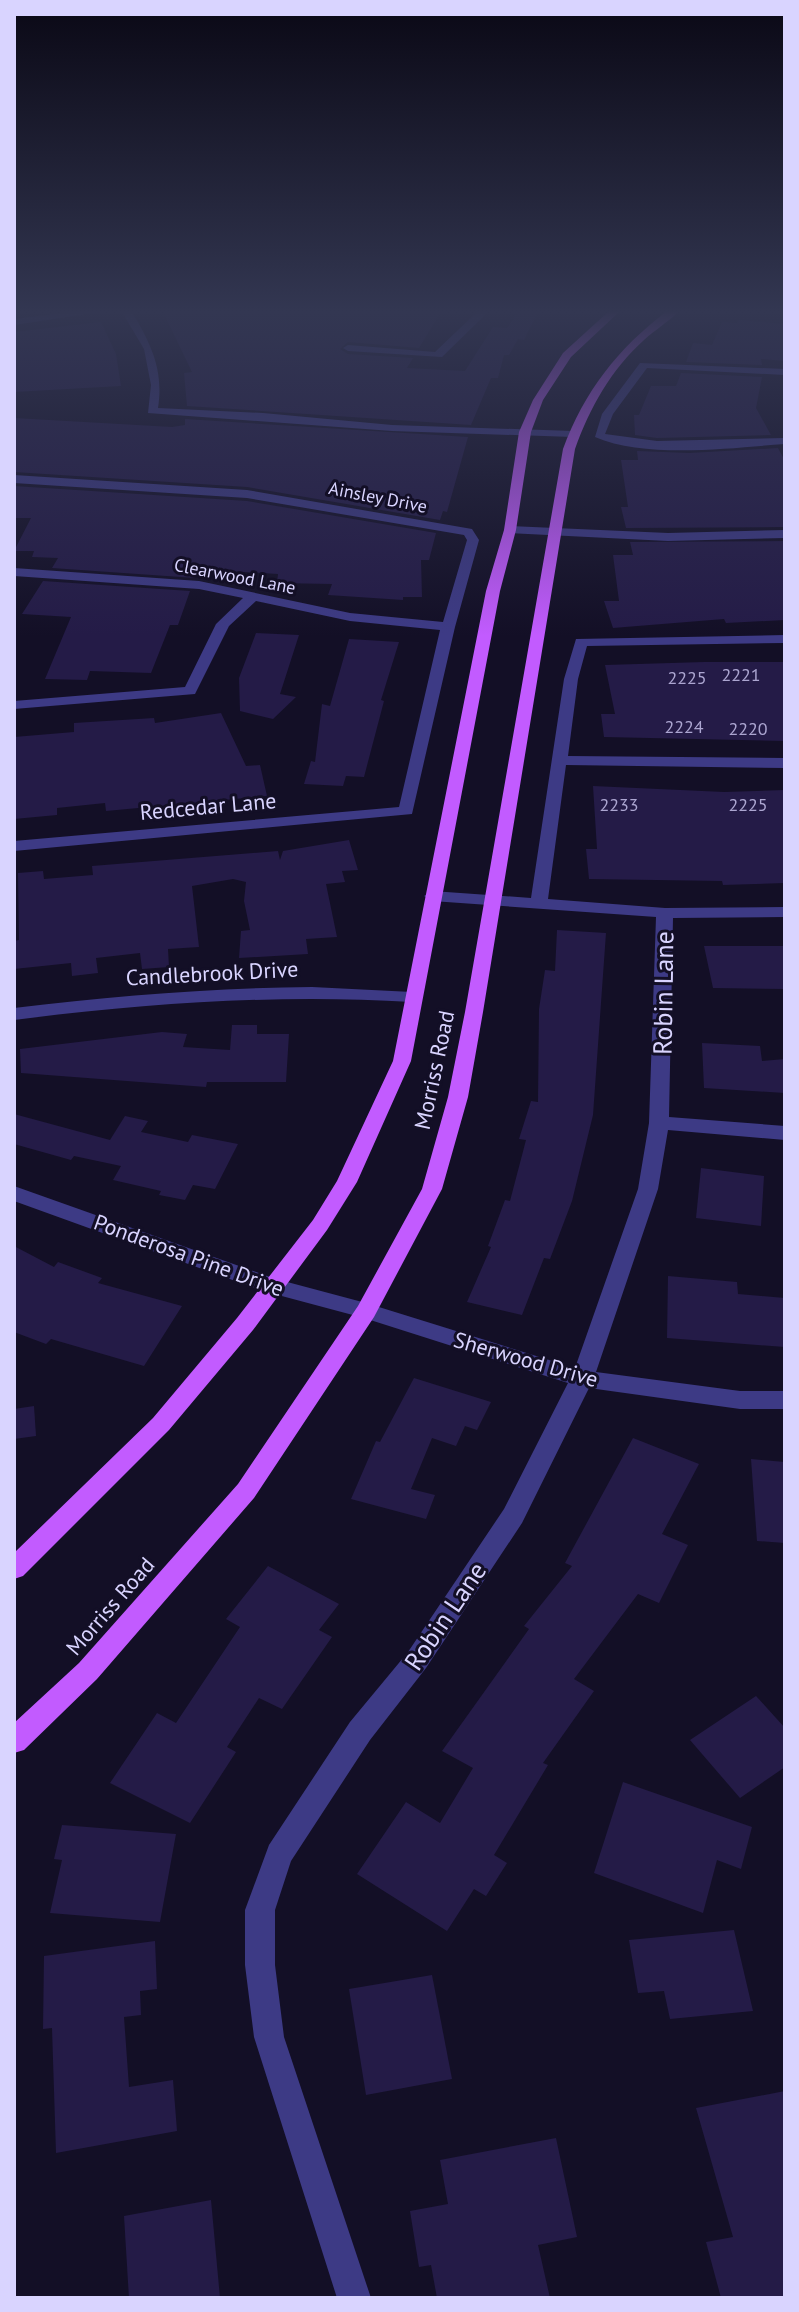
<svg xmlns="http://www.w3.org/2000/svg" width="799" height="2312" font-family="'PT Sans',sans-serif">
  <rect width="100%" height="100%" fill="#130f26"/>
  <g fill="#241b47">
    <path d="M 163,312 L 441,312 L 419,348 L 348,342 L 340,349 L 348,354 L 413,358 L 407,368 L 465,371 L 493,327 L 507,328 L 518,312 L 538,312 L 524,340 L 518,339 L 509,355 L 504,355 L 498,378 L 491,378 L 471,425 L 187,406 L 184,373 L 192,372 Z"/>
    <path d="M 739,320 L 785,324 L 785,361 L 761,359 L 762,365 L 686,362 L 693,343 L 712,345 L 722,322 L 737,323 Z"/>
    <path d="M 101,322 L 116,354 L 121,386 L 14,392 L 14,332 Z"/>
    <path d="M 681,373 L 762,377 L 756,408 L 771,435 L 657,438 L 635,435 L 634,415 L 639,415 L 651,386 L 676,386 Z"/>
    <path d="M 14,418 L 172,427 L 185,425 L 185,419 L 468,437 L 447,512 L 443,511 L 440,520 L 247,487 L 14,472 Z"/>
    <path d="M 778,448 L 785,461 L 785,527 L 626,528 L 621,507 L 628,507 L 621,460 L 638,460 L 637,451 L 689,453 Z"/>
    <path d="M 14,486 L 247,501 L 436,533 L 429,560 L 421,560 L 422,597 L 403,597 L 403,600 L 328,595 L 332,584 L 277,583 L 278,574 L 198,569 L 195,578 L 52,568 L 58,558 L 32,557 L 34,551 L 14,551 L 31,518 L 14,518 Z"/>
    <path d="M 785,541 L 785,620 L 726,623 L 724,619 L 613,628 L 604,601 L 619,601 L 613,555 L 633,555 L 630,542 Z"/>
    <path d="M 43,581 L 190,591 L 178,625 L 170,625 L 151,673 L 90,671 L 87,680 L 45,679 L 71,617 L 22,614 Z"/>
    <path d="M 256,633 L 299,635 L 280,694 L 296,697 L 273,719 L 240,711 L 239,678 Z"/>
    <path d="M 349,639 L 399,642 L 381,700 L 384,701 L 364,777 L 346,776 L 343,786 L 304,784 L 311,761 L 315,762 L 322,704 L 330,706 Z"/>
    <path d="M 704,662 L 785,662 L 785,741 L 604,737 L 601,714 L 615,714 L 605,665 Z"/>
    <path d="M 221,713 L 246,766 L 260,765 L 267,796 L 106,811 L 105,803 L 57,808 L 57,815 L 14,819 L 14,737 L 74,732 L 74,723 L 154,718 L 155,723 Z"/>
    <path d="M 593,786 L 724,792 L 785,790 L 785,883 L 723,885 L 722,881 L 589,879 L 586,849 L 597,849 Z"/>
    <path d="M 349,840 L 358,870 L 342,871 L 345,882 L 326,884 L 337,937 L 306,939 L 308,954 L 239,958 L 241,931 L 250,930 L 244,901 L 246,882 L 233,879 L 192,886 L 199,947 L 168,949 L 169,967 L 142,969 L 140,953 L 96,958 L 98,973 L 72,976 L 71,963 L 14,969 L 14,941 L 19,940 L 18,873 L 43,871 L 44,879 L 93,875 L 92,866 L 278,851 L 280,860 L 283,851 Z"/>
    <path d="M 557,930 L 606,933 L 593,1115 L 572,1201 L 550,1259 L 544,1258 L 522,1315 L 467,1302 L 491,1247 L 488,1246 L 505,1200 L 510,1201 L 526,1140 L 519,1139 L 531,1101 L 538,1102 L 539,1009 L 545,970 L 555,971 Z"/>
    <path d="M 704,946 L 785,946 L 785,989 L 713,988 Z"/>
    <path d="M 232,1025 L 257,1025 L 257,1034 L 289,1034 L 286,1082 L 207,1082 L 206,1087 L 21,1073 L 20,1049 L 162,1032 L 187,1034 L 183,1047 L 230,1050 Z"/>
    <path d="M 702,1043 L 760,1046 L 762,1061 L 785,1059 L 785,1093 L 704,1088 Z"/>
    <path d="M 14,1114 L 110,1140 L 125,1116 L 148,1121 L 141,1132 L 188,1142 L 192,1135 L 238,1144 L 215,1189 L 193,1185 L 185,1200 L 159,1195 L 161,1191 L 113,1180 L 121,1166 L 74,1156 L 71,1160 L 14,1144 Z"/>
    <path d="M 701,1168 L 764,1176 L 761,1226 L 696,1218 Z"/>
    <path d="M 14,1246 L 54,1267 L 58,1262 L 102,1278 L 98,1283 L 182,1306 L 144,1366 L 51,1339 L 46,1344 L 14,1332 Z"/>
    <path d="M 668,1276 L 737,1282 L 738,1294 L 785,1298 L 785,1347 L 667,1338 Z"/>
    <path d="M 414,1378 L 491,1402 L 477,1430 L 465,1426 L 456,1446 L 432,1438 L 411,1489 L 435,1495 L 426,1519 L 351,1499 L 376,1441 L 380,1442 Z"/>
    <path d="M 34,1406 L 36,1436 L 14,1439 L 14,1409 Z"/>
    <path d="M 633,1438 L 699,1464 L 662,1534 L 688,1545 L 659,1603 L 638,1594 L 574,1679 L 594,1691 L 543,1763 L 548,1765 L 494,1855 L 507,1863 L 486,1896 L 474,1889 L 447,1931 L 357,1874 L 406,1802 L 440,1823 L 473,1768 L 442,1751 L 529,1629 L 524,1626 L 572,1566 L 565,1563 Z"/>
    <path d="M 751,1459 L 785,1462 L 785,1543 L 757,1541 Z"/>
    <path d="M 268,1566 L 339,1604 L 319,1630 L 332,1637 L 282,1709 L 259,1698 L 227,1747 L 236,1752 L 190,1823 L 110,1783 L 157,1713 L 176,1723 L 240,1627 L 226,1619 Z"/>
    <path d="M 756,1696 L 785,1728 L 785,1767 L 740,1798 L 690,1740 Z"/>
    <path d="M 623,1782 L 752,1827 L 741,1869 L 717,1860 L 703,1913 L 594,1873 Z"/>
    <path d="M 62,1825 L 176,1834 L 160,1922 L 50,1913 L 62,1860 L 54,1859 Z"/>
    <path d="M 734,1930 L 753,2011 L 670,2019 L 664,1991 L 638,1993 L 629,1940 Z"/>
    <path d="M 155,1941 L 157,1989 L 140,1991 L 141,2015 L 124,2017 L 129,2087 L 173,2080 L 177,2131 L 56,2153 L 52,2028 L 43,2029 L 44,1956 Z"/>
    <path d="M 432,1975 L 452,2079 L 366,2095 L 349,1989 Z"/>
    <path d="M 785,2091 L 785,2298 L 721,2298 L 706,2242 L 733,2237 L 696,2108 Z"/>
    <path d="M 556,2138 L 577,2237 L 538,2245 L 550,2298 L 437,2298 L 431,2265 L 419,2267 L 410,2211 L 448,2204 L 440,2160 Z"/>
    <path d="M 211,2200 L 220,2298 L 129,2298 L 124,2216 Z"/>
  </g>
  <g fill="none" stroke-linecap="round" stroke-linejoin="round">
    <g fill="#3d3a85" fill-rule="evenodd">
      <path d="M 70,312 L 100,312 L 14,325 L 14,319 Z"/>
      <path d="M 122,312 L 132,312 C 151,344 164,370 158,408 L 263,413 L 392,425 L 573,431 L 579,434 L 573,437 L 392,431 L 148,413 L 151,385 L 144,349 Z"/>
      <path d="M 477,312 L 488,312 L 442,357 L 348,351 L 343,348 L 348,345 L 435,352 Z"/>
      <path d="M 640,363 L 785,369 L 785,375 L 647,368 L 613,414 L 605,434 L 657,441 L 785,438 L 785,444 C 730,448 646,459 595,437 L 602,414 Z"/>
      <path d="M 14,475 L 247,490 L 472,529 L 479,540 L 455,627 L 412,814 L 14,851 L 14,841 L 399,807 L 440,630 L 350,621 L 256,601 L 229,626 L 195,694 L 14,709 L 14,701 L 185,687 L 216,624 L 243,598 L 199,589 L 14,576 L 14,568 L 199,581 L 350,613 L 443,622 L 467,540 L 464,535 L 247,498 L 14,483 Z"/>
      <path d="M 510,526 L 668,533 L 785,530 L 785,538 L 668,541 L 506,533 L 504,530 Z"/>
      <path d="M 785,635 L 785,643 L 587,646 L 578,679 L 568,756 L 785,758 L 785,768 L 566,765 L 548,899 L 665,908 L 785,907 L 785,917 L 673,918 L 669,1117 L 785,1126 L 785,1140 L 668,1130 L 658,1189 L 596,1372 L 740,1391 L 785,1391 L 785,1409 L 740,1409 L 589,1388 L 522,1523 L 426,1668 L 370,1740 L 291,1861 L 275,1910 L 275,1965 L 284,2037 L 371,2298 L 337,2298 L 254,2037 L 245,1965 L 245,1910 L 269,1845 L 350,1722 L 408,1652 L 504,1509 L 568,1383 L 364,1318 L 263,1291 L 14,1201 L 14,1186 L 276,1279 L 366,1303 L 575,1368 L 638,1189 L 649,1123 L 656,917 L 432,901 L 424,896 L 432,891 L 531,898 L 564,679 L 576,639 Z"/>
      <path d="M 312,987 L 412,992 L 421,997 L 412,1002 C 278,994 147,1003 14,1020 L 14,1008 C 113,996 212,988 312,987 Z"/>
    </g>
    <g fill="#c25bff" fill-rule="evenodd">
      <path d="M 608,312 L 619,312 L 571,357 L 543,400 L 531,432 L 516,530 L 500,591 L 411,1061 L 357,1182 L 327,1230 L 253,1330 L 169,1430 L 23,1576 L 14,1579 L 14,1553 L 153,1418 L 237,1318 L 313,1220 L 337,1181 L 393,1061 L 486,591 L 504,530 L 519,432 L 533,400 L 563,353 Z"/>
      <path d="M 666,312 L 678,312 C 668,322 655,330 644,340 C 611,370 590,407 575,449 L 483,1012 L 468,1097 L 442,1189 L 374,1317 L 254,1498 L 97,1679 L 24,1750 L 14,1753 L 14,1723 L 79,1663 L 238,1484 L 358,1306 L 422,1189 L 448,1097 L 465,1012 L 563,449 C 584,392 618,348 666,312 Z"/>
    </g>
  </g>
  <linearGradient id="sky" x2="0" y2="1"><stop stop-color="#0a0815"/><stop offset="0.49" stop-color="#333752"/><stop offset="1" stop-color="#333752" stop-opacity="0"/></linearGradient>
  <rect width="799" height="636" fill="url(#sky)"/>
  <g text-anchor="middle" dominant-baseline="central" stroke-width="6" stroke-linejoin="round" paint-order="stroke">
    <g font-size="18" fill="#d9d4ff" stroke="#130f26">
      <text transform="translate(378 497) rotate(11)">Ainsley Drive</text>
      <text transform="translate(235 576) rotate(11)">Clearwood Lane</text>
    </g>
    <g font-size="18" fill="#aca6d1">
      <text x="741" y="674">2221</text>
      <text x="687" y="677">2225</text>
      <text x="684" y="726">2224</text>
      <text x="748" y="728">2220</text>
      <text x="619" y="804">2233</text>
      <text x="748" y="804">2225</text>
    </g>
    <g font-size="22" fill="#d9d4ff" stroke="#130f26">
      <text transform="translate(208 806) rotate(-5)">Redcedar Lane</text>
      <text transform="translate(212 973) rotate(-3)">Candlebrook Drive</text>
      <text transform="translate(434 1070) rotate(-78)">Morriss Road</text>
      <text transform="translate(189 1255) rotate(20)">Ponderosa Pine Drive</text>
      <text transform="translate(526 1359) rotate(16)">Sherwood Drive</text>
      <text transform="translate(110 1606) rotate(-49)">Morriss Road</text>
    </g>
    <g font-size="26" fill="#d9d4ff" stroke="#130f26">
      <text transform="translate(663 993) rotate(-89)">Robin Lane</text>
      <text transform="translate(445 1616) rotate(-56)">Robin Lane</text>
    </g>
  </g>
  <rect width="799" height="2312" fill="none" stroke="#d9d4ff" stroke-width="32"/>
</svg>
